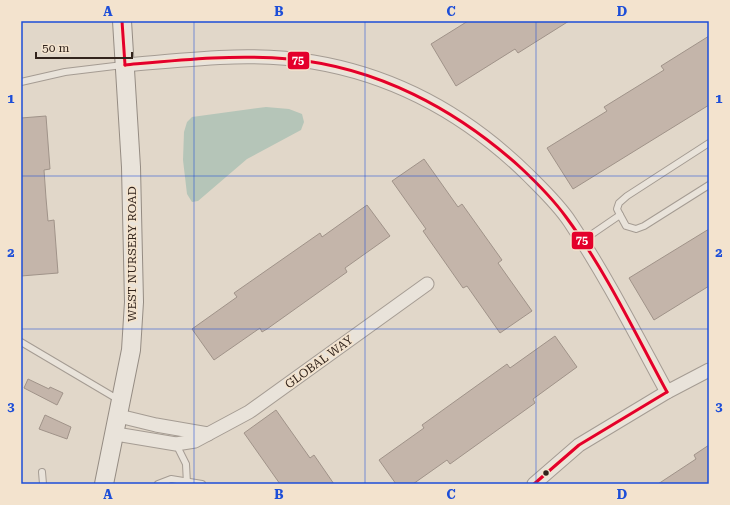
<svg xmlns="http://www.w3.org/2000/svg" width="730" height="505" font-family="'Roboto Serif',serif">
  <rect width="100%" height="100%" fill="#e1d7c9"/>
  <path fill="#b5c5b8" d="M 266,107 L 289,109 L 302,114 L 304,122 L 301,130 L 247,159 L 198,201 L 192,202 L 187,194 L 183,160 L 184,132 L 187,122 L 192,117 Z"/>
  <g fill="#c4b5aa" stroke="#a09389">
    <path d="M 468,21 L 569,21 L 518,53 L 515,49 L 456,86 L 431,44 Z"/>
    <path d="M 709,36 L 709,105 L 573,189 L 547,148 L 607,111 L 604,107 L 664,70 L 661,66 Z"/>
    <path d="M 46,116 L 50,169 L 44,170 L 46,198 L 48,221 L 54,220 L 58,273 L 21,276 L 21,118 Z"/>
    <path d="M 424,159 L 458,207 L 462,204 L 502,260 L 498,263 L 532,311 L 500,333 L 467,286 L 463,288 L 423,231 L 426,229 L 392,181 Z"/>
    <path d="M 367,205 L 390,236 L 345,268 L 347,272 L 267,329 L 262,332 L 260,328 L 214,360 L 192,329 L 237,297 L 234,293 L 320,233 L 322,237 Z"/>
    <path d="M 709,229 L 709,286 L 654,320 L 629,278 Z"/>
    <path d="M 555,336 L 577,367 L 533,399 L 535,403 L 450,464 L 447,460 L 413,484 L 396,484 L 379,460 L 424,428 L 422,425 L 507,364 L 510,368 Z"/>
    <path d="M 28,379 L 49,389 L 50,387 L 63,393 L 57,405 L 24,388 Z"/>
    <path d="M 276,410 L 310,458 L 314,455 L 334,484 L 280,484 L 244,433 Z"/>
    <path d="M 45,415 L 71,427 L 67,439 L 39,429 Z"/>
    <path d="M 709,445 L 709,484 L 658,484 L 696,459 L 694,455 Z"/>
  </g>
  <g fill="none" stroke-linecap="round" stroke-linejoin="round">
    <defs>
      <g id="service">
        <path d="M 21,82 L 65,72 L 123,65"/>
        <path d="M 620,215 L 626,226 L 636,229 L 644,226 L 709,185"/>
        <path d="M 582,241 L 620,215 L 617,209 L 619,203 L 627,196 L 709,143"/>
        <path d="M 21,342 L 119,400"/>
        <path d="M 176,444 L 186,464 L 187,484"/>
        <path d="M 42,472 L 43,484"/>
        <path d="M 158,484 L 171,479 L 202,484"/>
      </g>
      <g id="minor">
        <path d="M 125,65 C 187,60 251,51 313,62 C 397,76 468,116 528,175 C 543,190 559,205 570,222 C 606,276 636,335 667,392"/>
        <path d="M 119,416 L 156,425 L 208,434"/>
        <path d="M 116,434 L 176,444 L 195,441 L 249,412 L 427,284"/>
        <path d="M 534,484 L 579,445 L 667,392 L 709,370"/>
      </g>
      <path id="secondary" d="M 104,484 L 131,350 L 134,302 L 131,167 L 122,21"/>
    </defs>
    <use href="#service" stroke="#a59c93" stroke-width="8"/>
    <use href="#minor" stroke="#a59c93" stroke-width="15"/>
    <use href="#secondary" stroke="#958c83" stroke-width="20"/>
    <use href="#service" stroke="#e9e3da" stroke-width="6"/>
    <use href="#minor" stroke="#e9e3da" stroke-width="13"/>
    <use href="#secondary" stroke="#e9e3da" stroke-width="18"/>
    <defs>
      <g id="bus-1">
        <path d="M 122,21 L 125,65"/>
        <path d="M 125,65 C 179,60 234,54 289,59 C 377,67 456,109 521,168 C 537,183 553,199 566,217 C 606,271 635,333 667,392"/>
        <path d="M 534,484 L 579,445 L 667,392"/>
      </g>
    </defs>
    <use href="#bus-1" stroke="#f3e3ce" stroke-width="6"/>
    <use href="#bus-1" stroke="#e4002b" stroke-width="3"/>
  </g>
  <path fill="none" stroke="#1d4ed8" stroke-width="1" stroke-opacity="0.55" d="M 194,21 L 194,484M 365,21 L 365,484M 536,21 L 536,484M 21,176 L 709,176M 21,329 L 709,329"/>
  <circle fill="#32241c" stroke="#f3e3ce" stroke-width="1.5" cx="546" cy="473" r="3.5"/>
  <g text-anchor="middle" dominant-baseline="central" stroke-width="3.5" stroke-linejoin="round" paint-order="stroke">
    <g font-size="12" fill="#32241c" stroke="#f3e3ce">
      <text transform="translate(132 254) rotate(-90)">WEST NURSERY ROAD</text>
      <text transform="translate(319 362) rotate(-36)">GLOBAL WAY</text>
    </g>
  </g>
  <g stroke="#f3e3ce" stroke-width="1.5">
    <rect x="287" y="51" width="23" height="19" rx="4" fill="#e4002b"/>
    <rect x="571" y="231" width="23" height="19" rx="4" fill="#e4002b"/>
  </g>
  <g font-size="11" text-anchor="middle" font-weight="bold" fill="#fff">
    <text x="298" y="64">75</text>
    <text x="582" y="244">75</text>
  </g>
  <rect width="730" height="505" fill="none" stroke="#f3e3ce" stroke-width="44"/>
  <path d="M36 52v6h96v-6" fill="none" stroke="#32241c" stroke-width="2"/>
  <text x="42" y="52" font-size="12" fill="#32241c" stroke="#f3e3ce" stroke-width="3" paint-order="stroke">50 m</text>
  <rect x="22" y="22" width="686" height="461" fill="none" stroke="#1d4ed8" stroke-width="1.5"/>
  <g font-size="13" text-anchor="middle" font-weight="bold" fill="#1d4ed8">
    <text x="108" y="16">A</text>
    <text x="279" y="16">B</text>
    <text x="451" y="16">C</text>
    <text x="622" y="16">D</text>
    <text x="11" y="103">1</text>
    <text x="719" y="103">1</text>
    <text x="11" y="257">2</text>
    <text x="719" y="257">2</text>
    <text x="11" y="411">3</text>
    <text x="719" y="411">3</text>
    <text x="108" y="499">A</text>
    <text x="279" y="499">B</text>
    <text x="451" y="499">C</text>
    <text x="622" y="499">D</text>
  </g>
</svg>
